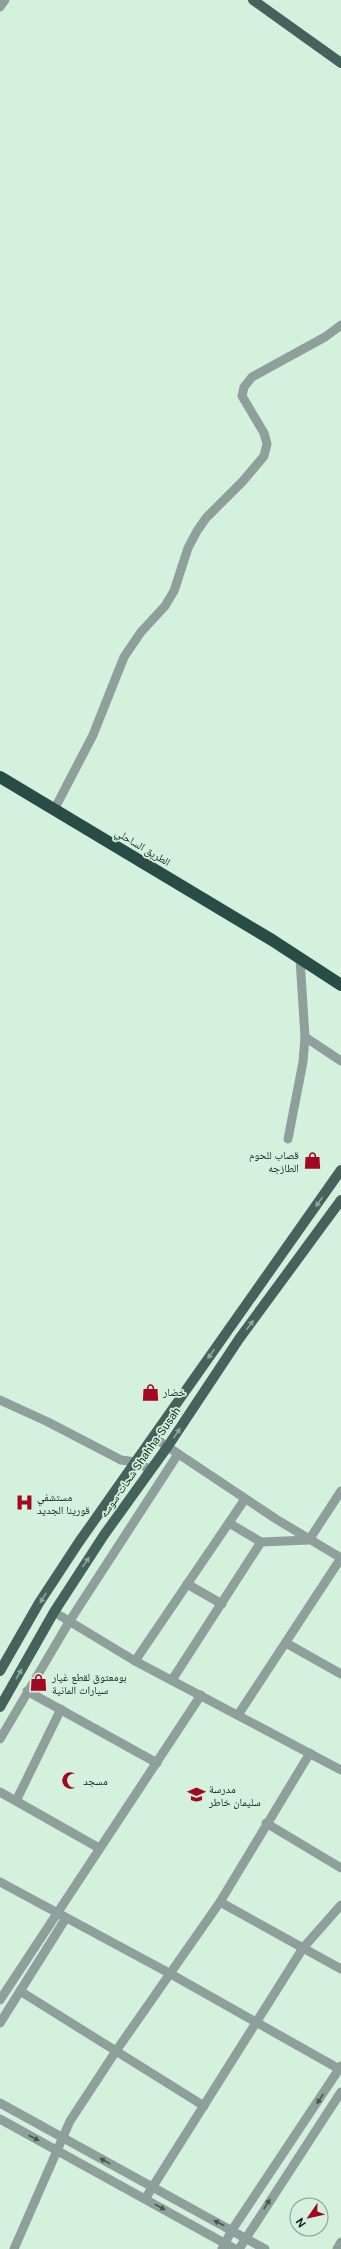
<svg xmlns="http://www.w3.org/2000/svg" width="341" height="2249" font-family="'Public Sans','Noto Naskh Arabic',sans-serif">
  <rect width="100%" height="100%" fill="#d3f1dd"/>
  <g fill="none" stroke-linecap="round" stroke-linejoin="round">
    <g stroke="#8f9f9b" stroke-width="9">
      <path d="M 0,7 L 5,0"/>
      <path d="M 54,810 L 93,735 L 124,657 L 141,632 L 165,606 L 174,591 L 188,548 L 197,531 L 206,518 L 243,481 L 264,456 L 267,444 L 264,433 L 242,396 L 244,387 L 252,377 L 325,337 L 341,325"/>
      <path d="M 300,959 L 305,1037"/>
      <path d="M 288,1139 L 303,1062 L 305,1037 L 341,1061"/>
      <path d="M 0,1400 L 48,1422 L 121,1460 L 136,1462 L 149,1469"/>
      <path d="M 153,1437 L 276,1519 L 341,1558 L 238,1715"/>
      <path d="M 229,1523 L 261,1542 L 309,1540 L 341,1491"/>
      <path d="M 187,1584 L 222,1604"/>
      <path d="M 54,1612 L 135,1661 L 341,1770"/>
      <path d="M 286,1643 L 341,1674"/>
      <path d="M 135,1661 L 245,1499"/>
      <path d="M 172,1680 L 261,1542"/>
      <path d="M 27,1691 L 157,1763"/>
      <path d="M 0,1739 L 69,1622 L 178,1454"/>
      <path d="M 0,1792 L 99,1848"/>
      <path d="M 16,1801 L 61,1709"/>
      <path d="M 266,1823 L 341,1868"/>
      <path d="M 0,1882 L 169,1973 L 341,2070"/>
      <path d="M 220,1902 L 341,1969"/>
      <path d="M 20,1991 L 204,2106"/>
      <path d="M 0,2000 L 201,1695"/>
      <path d="M 0,2023 L 66,1918"/>
      <path d="M 0,2103 L 265,2249"/>
      <path d="M 0,2119 L 235,2249"/>
      <path d="M 145,2199 L 303,1948 L 341,1905"/>
      <path d="M 14,2249 L 70,2121 L 116,2051 L 220,1902 L 310,1753"/>
      <path d="M 222,2249 L 232,2230 L 341,2066"/>
      <path d="M 239,2249 L 341,2092"/>
      <path d="M 337,2249 L 341,2242"/>
    </g>
    <g stroke="#45625c" stroke-width="10">
      <path d="M 253,0 L 341,63"/>
      <path d="M 0,1671 L 39,1603 L 79,1542 L 341,1170"/>
      <path d="M 0,1707 L 54,1612 L 104,1535 L 168,1446 L 239,1339 L 341,1200"/>
    </g>
    <path stroke="#2a4c47" stroke-width="12" d="M 0,777 L 272,940 L 341,985"/>
  </g>
  <defs><path id="oneway-solid" d="M-6-.8H1V-3.2L6.5 0L1 3.2V.8H-6Z"/></defs>
  <g fill="#8caa9c">
    <use href="#oneway-solid" transform="translate(319 1202) rotate(125)"/>
    <use href="#oneway-solid" transform="translate(250 1325) rotate(-54)"/>
    <use href="#oneway-solid" transform="translate(211 1354) rotate(125)"/>
    <use href="#oneway-solid" transform="translate(177 1433) rotate(-56)"/>
    <use href="#oneway-solid" transform="translate(86 1562) rotate(-56)"/>
    <use href="#oneway-solid" transform="translate(43 1598) rotate(121)"/>
    <use href="#oneway-solid" transform="translate(19 1674) rotate(-60)"/>
  </g>
  <g fill="#48554e">
    <use href="#oneway-solid" transform="translate(320 2099) rotate(123)"/>
    <use href="#oneway-solid" transform="translate(34 2138) rotate(28)"/>
    <use href="#oneway-solid" transform="translate(105 2161) rotate(-151)"/>
    <use href="#oneway-solid" transform="translate(267 2204) rotate(-57)"/>
    <use href="#oneway-solid" transform="translate(160 2207) rotate(29)"/>
    <use href="#oneway-solid" transform="translate(219 2223) rotate(-152)"/>
  </g>
  <defs>
    <symbol id="shop-bare" viewBox="-9 -9 18 18"><path d="M-5-2.5h2.3a2.7 3.5 0 0 1 5.4 0H5L5.5 6h-11ZM-1.5-2.5h3a1.5 2.3 0 0 0-3 0Z" fill="#a40821" stroke="#d3f1dd" stroke-width="2.5" paint-order="stroke"/></symbol>
    <symbol id="hospital-bare" viewBox="-9 -9 18 18"><path d="M-5-5h3v3.5h4V-5h3V5h-3V1.5h-4V5h-3Z" fill="#a40821" stroke="#d3f1dd" stroke-width="2.5" paint-order="stroke"/></symbol>
    <symbol id="mosque-bare" viewBox="-9 -9 18 18"><path d="M3.5-4.9A6 6 0 1 0 3.5 4.9A5 5 0 1 1 3.5-4.9Z" fill="#a40821" stroke="#d3f1dd" stroke-width="2.5" paint-order="stroke"/></symbol>
    <symbol id="school-bare" viewBox="-9 -9 18 18"><path d="M0-5L7-2L0 1L-7-2ZM-4 1L0 2.5L4 1V4Q0 6-4 4Z" fill="#a40821" stroke="#d3f1dd" stroke-width="2.5" paint-order="stroke"/></symbol>
  </defs>
  <g fill-rule="evenodd">
    <use href="#shop-bare" x="300" y="1148" width="25" height="25"/>
    <use href="#shop-bare" x="138" y="1380" width="25" height="25"/>
    <use href="#hospital-bare" x="12" y="1490" width="25" height="25"/>
    <use href="#shop-bare" x="26" y="1670" width="25" height="25"/>
    <use href="#mosque-bare" x="58" y="1768" width="25" height="25"/>
    <use href="#school-bare" x="184" y="1782" width="25" height="25"/>
  </g>
  <g text-anchor="middle" dominant-baseline="central" stroke-width="3.5" stroke-linejoin="round" paint-order="stroke">
    <g font-size="11" fill="#18231b" stroke="#d3f1dd">
      <text transform="translate(143 847) rotate(31)">الطريق الساحلي</text>
      <text transform="translate(140 1462) rotate(-55)">شحات-سوسه Shahha-Susah</text>
    </g>
    <g font-size="11" fill="#18231b" stroke="#d3f1dd" text-anchor="start">
      <text x="299" y="1155" text-anchor="end">قصاب للحوم<tspan x="299" dy="13">الطازجه</tspan></text>
      <text x="163" y="1392">خضار</text>
      <text x="37" y="1497">مستشفي<tspan x="37" dy="13">قورينا الجديد</tspan></text>
      <text x="52" y="1677">بومعتوق لقطع غيار<tspan x="52" dy="13">سيارات المانية</tspan></text>
      <text x="83" y="1781">مسجد</text>
      <text x="209" y="1789">مدرسة<tspan x="209" dy="13">سليمان خاطر</tspan></text>
    </g>
  </g>
  <g transform="translate(309 2217) rotate(236)"><circle r="19" fill="#d3f1dd" stroke="#889f8f"/>
  <path d="M0-3L7 15L0 10L-7 15Z" fill="#a40821"/>
  <text y="-6" font-size="11" font-weight="bold" text-anchor="middle" fill="#18231b">N</text>
  </g>
</svg>
